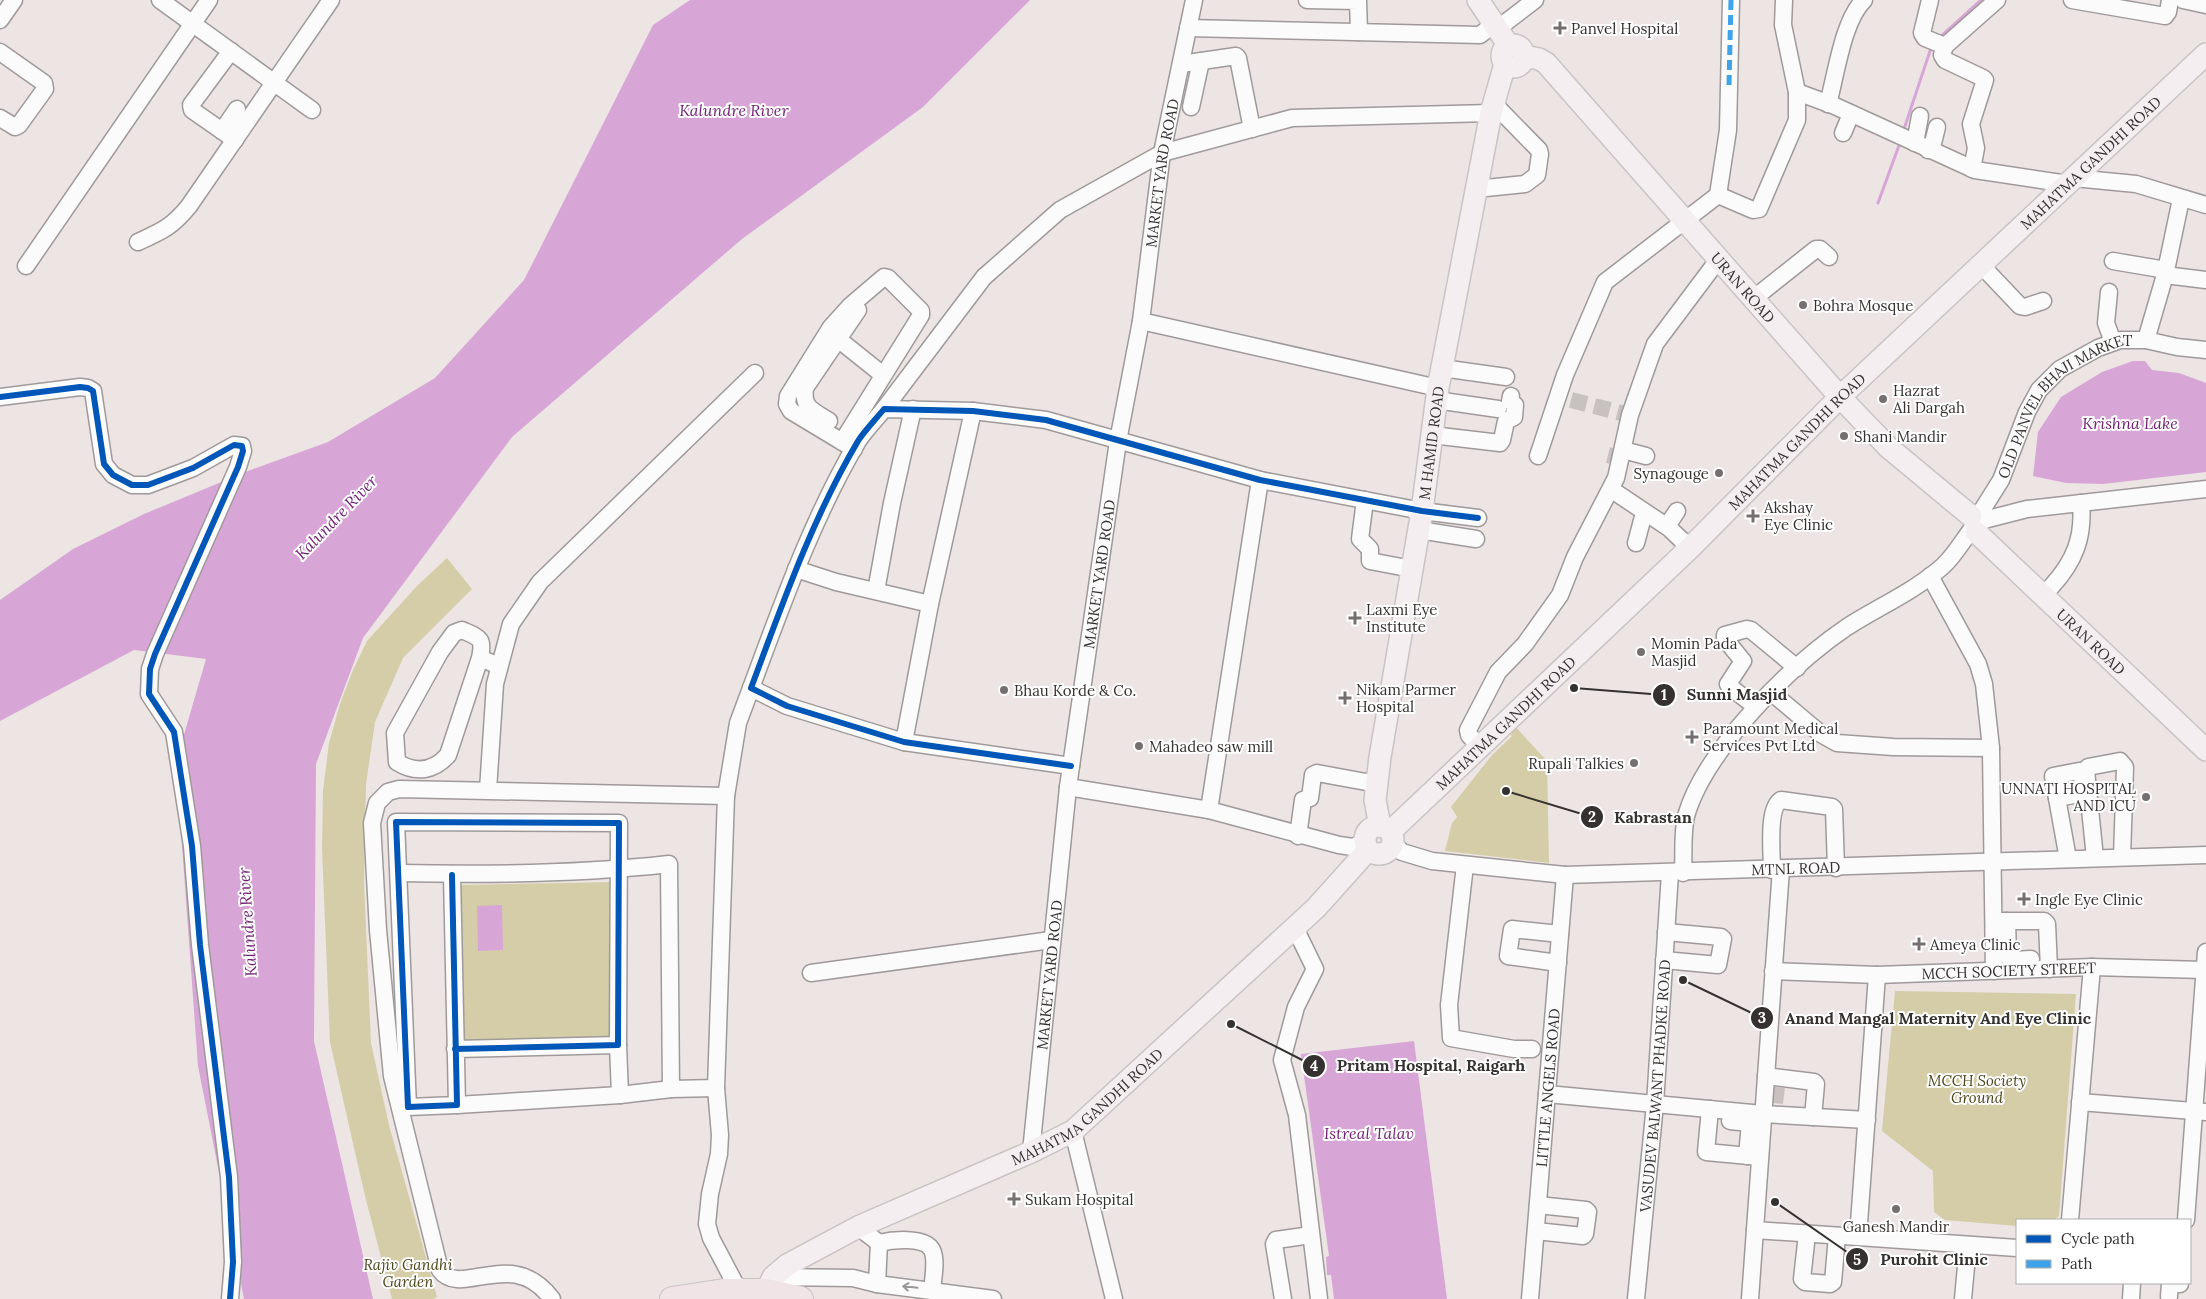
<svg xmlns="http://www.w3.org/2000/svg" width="2206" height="1299" font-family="Lora,serif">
  <rect width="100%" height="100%" fill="#ece5e4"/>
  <g fill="#d5cda7">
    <path d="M 447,558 L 472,589 L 403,658 L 375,722 L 366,784 L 364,883 L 371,1043 L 389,1125 L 437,1297 L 433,1299 L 392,1299 L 365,1196 L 330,1042 L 322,849 L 323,791 L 329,743 L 340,704 L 353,670 L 367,641 L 417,586 Z"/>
    <path d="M 1512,723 L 1547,761 L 1549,863 L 1445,851 L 1452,823 L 1457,817 L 1451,807 L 1492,755 L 1512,736 L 1505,728 Z"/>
    <path d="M 611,882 L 613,1039 L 460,1042 L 457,885 Z"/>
    <path d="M 1895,991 L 2076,994 L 2059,1216 L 2054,1220 L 2017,1220 L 2017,1226 L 1945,1220 L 1934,1212 L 1933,1171 L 1882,1131 Z"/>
  </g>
  <g fill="#d8a6d6">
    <path d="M 690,0 L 1030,0 L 923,107 L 742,239 L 512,437 L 363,638 L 316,764 L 314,1041 L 373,1299 L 244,1299 L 198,1066 L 176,762 L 206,659 L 134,650 L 0,721 L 0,600 L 73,549 L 144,514 L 248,471 L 328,442 L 435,378 L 524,280 L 653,25 Z"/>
    <path d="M 2133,361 L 2145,361 L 2152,370 L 2179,373 L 2206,383 L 2206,472 L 2103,484 L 2066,483 L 2033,476 L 2038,432 L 2061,397 L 2102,372 Z"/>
    <path d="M 502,905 L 503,950 L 478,951 L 477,906 Z"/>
    <path d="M 1414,1041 L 1447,1299 L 1334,1299 L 1331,1275 L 1327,1275 L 1326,1257 L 1329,1256 L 1301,1054 Z"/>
  </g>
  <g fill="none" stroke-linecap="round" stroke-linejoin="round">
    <g stroke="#d8a6d6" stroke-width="3">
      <path d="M 1940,37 L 1981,0"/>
      <path d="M 1903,132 L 1932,45"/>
      <path d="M 1878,203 L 1901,140"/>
    </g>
    <g stroke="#c7c1c0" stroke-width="16" stroke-dasharray="16 8" stroke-linecap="butt">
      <path d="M 1571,400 L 1625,414"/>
      <path d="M 1608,455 L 1616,457"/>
      <path d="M 1775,1103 L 1778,1079"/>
    </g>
    <defs>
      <g id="minor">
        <path d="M 160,0 L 312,110"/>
        <path d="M 1307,0 L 1358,1 L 1359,32"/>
        <path d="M 1930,0 L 1922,33 L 1925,38 L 1945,46"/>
        <path d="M 2072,0 L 2165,16 L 2168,12 L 2170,0"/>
        <path d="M 2183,0 L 2206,5"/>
        <path d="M 0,20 L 14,0"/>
        <path d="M 1188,28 L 1480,35 L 1494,24"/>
        <path d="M 1497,29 L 1535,0"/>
        <path d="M 231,51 L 191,105 L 192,110 L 235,140"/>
        <path d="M 0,52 L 44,83 L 45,89 L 19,125 L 15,127 L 0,118"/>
        <path d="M 1181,64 L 1236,56 L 1238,58 L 1252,129"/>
        <path d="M 1797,92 L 1835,106 L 1975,170 L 2068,184"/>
        <path d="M 1828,104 C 1836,75 1843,20 1864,0"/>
        <path d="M 1191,107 L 1201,61"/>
        <path d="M 222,131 L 237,109"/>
        <path d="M 1843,133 L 1851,114"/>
        <path d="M 1915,143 L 1920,116"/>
        <path d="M 1928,150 L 1933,143 L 1937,127"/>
        <path d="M 1972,169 L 1976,148 L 1971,124 L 1985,80 L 1983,78 L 1945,60 L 1942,55 L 1945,46 L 1997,0"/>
        <path d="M 2074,178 L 2136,184 L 2206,205"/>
        <path d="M 1476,189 L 1525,184 L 1537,175 L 1540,154 L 1539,150 L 1494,104"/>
        <path d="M 1718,195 L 1753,210 L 1759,209 L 1797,120 L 1797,92 L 1783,25 L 1784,0"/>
        <path d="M 138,242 C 162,231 172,227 189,206 L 331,0"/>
        <path d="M 2113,261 L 2166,270"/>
        <path d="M 1981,265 L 2020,306 L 2025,307 L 2043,301"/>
        <path d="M 26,266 L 209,0"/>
        <path d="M 2165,275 L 2206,280"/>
        <path d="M 2109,292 L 2106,323 L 2113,342"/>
        <path d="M 1753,299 L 1816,249 L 1820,249 L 1829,257"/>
        <path d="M 1141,321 L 1438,388"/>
        <path d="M 838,339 L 878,371"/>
        <path d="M 2146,340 L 2165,275 L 2181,199"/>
        <path d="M 1442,368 L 1506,377"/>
        <path d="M 0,397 L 80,387 L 88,388 L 93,391 L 104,464 L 113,475 L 132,485 L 148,485 L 193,468 L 234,445 L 242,446 L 243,451 L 238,467 L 155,654 L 150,669 L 149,694 L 174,732 L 192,846 L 200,945 L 229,1177 L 233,1262 L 230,1299"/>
        <path d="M 1436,400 L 1498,409"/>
        <path d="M 884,409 L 984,277 L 1060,210 L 1162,153 L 1292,118 L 1491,113"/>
        <path d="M 829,421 C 814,411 802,409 805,388 L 858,310"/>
        <path d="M 1432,435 L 1500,443 L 1502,440 L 1506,421 L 1514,417 L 1515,405 L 1510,401 L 1511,396"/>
        <path d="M 842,442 L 921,315 L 921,311 L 888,278 L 884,277 L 850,306 L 831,327 L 788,396 L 787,404 L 791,411 L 854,449"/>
        <path d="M 1623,450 L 1646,456"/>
        <path d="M 1538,456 L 1565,375 L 1605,282 L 1718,195 L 1728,130 L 1731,0"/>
        <path d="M 1612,490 L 1669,528 L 1690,548"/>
        <path d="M 1365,500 L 1360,539 L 1370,549 L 1370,561 L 1412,569"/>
        <path id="s1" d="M 1979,515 L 2001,480 L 2027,412 L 2039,390 L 2060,369 L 2098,348 L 2120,340 L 2146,340 L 2177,347 L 2206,350"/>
        <path d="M 1984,520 L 2027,509 L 2206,489"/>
        <path d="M 1667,526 L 1677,511"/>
        <path d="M 1419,530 L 1476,539"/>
        <path d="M 1636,543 L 1644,513"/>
        <path d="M 796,569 L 836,582 L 930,604"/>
        <path d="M 1930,576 L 1978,664 L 1984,684 L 1991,748 L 1994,971"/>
        <path d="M 2051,587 C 2075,561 2084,537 2081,503"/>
        <path d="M 876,591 L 892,503 L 913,409"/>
        <path d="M 480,658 L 448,755 C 434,771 416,774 397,762 L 395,733 L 440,652 L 454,633 L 462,630 C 480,638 484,638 480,658 L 499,666"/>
        <path d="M 1771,692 L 1821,734 L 1837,743 L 1893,747 L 1991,748"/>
        <path d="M 1756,707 L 1729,686 L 1728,684 L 1743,661 L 1725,639 L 1725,635 L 1747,629 L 1751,630 L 1797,668"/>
        <path d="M 904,742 L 930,604 L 973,411"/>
        <path d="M 1479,746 L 1469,735 L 1468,730 L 1498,672 L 1525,644 L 1560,595 L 1575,557 L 1616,478 L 1630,415 L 1655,344 L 1718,260"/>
        <path d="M 1071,766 L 904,742 L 787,706 L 751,688 C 782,605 812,519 858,441 C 865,430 876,419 884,409 L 973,411 L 1046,420 L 1260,480 L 1422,511 L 1478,518"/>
        <path d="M 1068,787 L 1209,810 L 1339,845 L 1353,847 L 1365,842"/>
        <path d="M 488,790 L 495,684 L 511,624 L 540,582 L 755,373"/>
        <path d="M 2057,798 L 2053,776 L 2079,771 L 2081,772 L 2084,787"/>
        <path d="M 1209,810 L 1260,480"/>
        <path d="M 1298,836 L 1303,800 L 1310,798 L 1313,775 L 1317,773 L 1377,784"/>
        <path id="s2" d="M 1392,842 L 1402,852 L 1432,861 L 1565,875 L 2206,855"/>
        <path d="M 2095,858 L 2086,770 L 2088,767 L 2120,761 L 2125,767 L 2122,857"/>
        <path d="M 2068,859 L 2057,798 L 2085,793 L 2087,806"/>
        <path d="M 1465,865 L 1449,1005 L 1451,1038 L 1514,1049 L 1532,1049"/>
        <path d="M 1772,870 C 1772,854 1767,808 1781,800 L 1832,807 L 1834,809 L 1836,868"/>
        <path d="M 399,873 C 489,875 580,874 669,864 L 671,1089 L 716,1088"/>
        <path d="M 1683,873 C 1684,854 1682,834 1686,816 C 1705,750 1791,665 1847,627 C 1878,607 1915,591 1943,566 C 1954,556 1962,542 1971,530"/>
        <path d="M 452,875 L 457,1105 L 408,1107 L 396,822 L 619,823 L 618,1045 L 455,1049"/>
        <path d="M 1994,921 L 2044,921 L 2047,924 L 2049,969"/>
        <path d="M 2007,921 L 2008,956 L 2012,960 L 2031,959"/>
        <path d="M 1295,928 L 1315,969 L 1296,1007 L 1282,1060 L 1297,1115 L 1319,1299"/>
        <path d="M 1664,960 L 1718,965 L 1723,939 L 1721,937 L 1666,932"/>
        <path d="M 1558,963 L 1508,956 L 1512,929 L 1560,934"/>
        <path id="s3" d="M 1773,971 L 1877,975 L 2092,967 L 2204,970"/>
        <path d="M 811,973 L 1051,940"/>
        <path d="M 618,1045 L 620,1095 L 671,1089"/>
        <path d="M 1766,1076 L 1814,1082 L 1816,1084 L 1813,1117"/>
        <path d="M 1547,1094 L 1763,1114 L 1867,1120"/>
        <path d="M 2080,1102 L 2206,1112"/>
        <path d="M 457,1105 L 620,1095"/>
        <path d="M 1710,1109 L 1706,1152 L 1760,1157"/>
        <path d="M 1730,1121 L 1750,1123 L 1747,1156"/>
        <path d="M 1073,1131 L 1114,1299"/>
        <path id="s4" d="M 1031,1152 L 1068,787 L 1118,441 L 1141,321 L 1162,153 L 1194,0"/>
        <path d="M 2070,1220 L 2092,967"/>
        <path d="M 2186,1220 L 2206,952"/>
        <path d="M 858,1227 L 879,1243 C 891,1240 925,1236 932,1250 C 937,1260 933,1279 932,1290"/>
        <path d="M 1755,1230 L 2017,1248"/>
        <path d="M 1536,1231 L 1583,1236 L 1585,1234 L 1588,1212 L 1586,1210 L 1538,1205"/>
        <path d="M 1807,1234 L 1802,1279 L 1805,1282 L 1830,1284 L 1833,1282 L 1837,1236"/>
        <path d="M 1858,1237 L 1877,975"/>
        <path d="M 773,1277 L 853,1278 L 877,1284 L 993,1299"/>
        <path d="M 877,1284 L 879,1243"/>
        <path d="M 739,1291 L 711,1238 L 707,1224 L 710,1194 L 719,1154 L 720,1135 L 716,1088 L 726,796 L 738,723 L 751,688"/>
        <path d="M 2169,1296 L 2170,1284 L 2180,1284"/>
        <path d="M 552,1299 C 512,1245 461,1299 440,1270 L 392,1076 L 378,930 L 372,823 L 377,803 L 388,792 L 399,789 L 726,796"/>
        <path d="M 1283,1299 L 1274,1244 L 1276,1240 L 1311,1235"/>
        <path id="s5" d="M 1530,1299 L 1565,875"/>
        <path id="s6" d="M 1636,1299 L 1655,1104 L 1670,873"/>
        <path d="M 1750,1299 L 1781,869"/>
        <path d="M 1963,1299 L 1968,1245"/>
        <path d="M 2131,1299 L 2132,1283"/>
      </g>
      <g id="major">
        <path d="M 1478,0 L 1509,46"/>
        <circle cx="1513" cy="56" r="11"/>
        <path id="s7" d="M 1524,56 L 1539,59 L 1546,63 L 1840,397 L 1888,447 L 1971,516"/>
        <path id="s8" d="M 1976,532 L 2206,750"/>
        <path id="s9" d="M 1380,826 L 1375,800 L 1380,757 L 1422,511 L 1438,388 L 1491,113 L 1505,64"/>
        <circle cx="1379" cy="840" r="14"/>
        <path id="s10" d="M 1390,832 L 1690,548 L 1840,397 L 2206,54"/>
        <path id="s11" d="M 763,1299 L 773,1277 L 787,1265 L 858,1227 L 1031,1152 L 1073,1131 L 1316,908 L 1368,850"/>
      </g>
      <path id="highway" d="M 672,1299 L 724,1291 L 766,1291 L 801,1299"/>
    </defs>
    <use href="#minor" stroke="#9f9a99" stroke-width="19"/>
    <use href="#major" stroke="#c8c4c4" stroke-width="24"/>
    <use href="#highway" stroke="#c8c4c4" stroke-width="26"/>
    <use href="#minor" stroke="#fcfbfb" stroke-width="16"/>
    <use href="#major" stroke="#f4eef0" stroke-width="21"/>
    <use href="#highway" stroke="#f0e4e7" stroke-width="24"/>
    <path stroke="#3ea3eb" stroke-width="5" stroke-dasharray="10 5" stroke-linecap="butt" d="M 1729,85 L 1731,0"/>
    <defs>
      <g id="cycleway">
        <path d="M 0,397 L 80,387 L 88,388 L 93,391 L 104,464 L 113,475 L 132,485 L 148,485 L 193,468 L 234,445 L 242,446 L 243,451 L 238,467 L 155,654 L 150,669 L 149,694 L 174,732 L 192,846 L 200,945 L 229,1177 L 233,1262 L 230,1299"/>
        <path d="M 1071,766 L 904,742 L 787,706 L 751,688 C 782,605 812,519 858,441 C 865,430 876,419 884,409 L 973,411 L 1046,420 L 1260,480 L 1422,511 L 1478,518"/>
        <path d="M 452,875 L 457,1105 L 408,1107 L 396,822 L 619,823 L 618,1045 L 455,1049"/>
      </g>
    </defs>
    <use href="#cycleway" stroke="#fff" stroke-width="9"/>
    <use href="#cycleway" stroke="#0057b8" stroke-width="6"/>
  </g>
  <defs><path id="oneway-shaft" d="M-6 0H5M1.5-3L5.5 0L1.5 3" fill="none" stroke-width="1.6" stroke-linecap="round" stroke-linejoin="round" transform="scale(1.25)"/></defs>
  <use stroke="#989696" href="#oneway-shaft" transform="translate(910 1287) rotate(-174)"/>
  <g fill="#75706f" stroke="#fff" stroke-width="2">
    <path d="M1557.5 20.5h5v5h5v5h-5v5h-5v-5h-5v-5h5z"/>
    <circle cx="1803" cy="305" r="5"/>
    <circle cx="1883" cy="399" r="5"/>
    <circle cx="1844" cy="436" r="5"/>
    <circle cx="1719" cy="473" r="5"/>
    <path d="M1750.5 508.5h5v5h5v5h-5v5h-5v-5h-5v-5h5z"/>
    <path d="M1352.5 610.5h5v5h5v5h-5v5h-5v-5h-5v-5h5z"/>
    <circle cx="1641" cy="652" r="5"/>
    <circle cx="1004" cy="690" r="5"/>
    <path d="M1342.5 690.5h5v5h5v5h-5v5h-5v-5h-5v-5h5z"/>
    <path d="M1689.5 729.5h5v5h5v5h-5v5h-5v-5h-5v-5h5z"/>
    <circle cx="1139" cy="746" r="5"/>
    <circle cx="1634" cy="763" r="5"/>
    <circle cx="2146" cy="797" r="5"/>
    <path d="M2021.5 891.5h5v5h5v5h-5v5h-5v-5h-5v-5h5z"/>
    <path d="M1916.5 936.5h5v5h5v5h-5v5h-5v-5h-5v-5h5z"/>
    <path d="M1011.5 1191.5h5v5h5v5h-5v5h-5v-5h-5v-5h5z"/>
    <circle cx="1896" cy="1209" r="5"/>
  </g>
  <g text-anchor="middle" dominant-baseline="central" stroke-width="4" stroke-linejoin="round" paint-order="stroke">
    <g font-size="15" fill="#353130" stroke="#fff" text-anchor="start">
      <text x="1571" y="28">Panvel Hospital</text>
      <text x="1813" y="305">Bohra Mosque</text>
      <text x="1893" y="390">Hazrat<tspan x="1893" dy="17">Ali Dargah</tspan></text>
      <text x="1854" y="436">Shani Mandir</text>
      <text x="1709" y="473" text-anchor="end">Synagouge</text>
      <text x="1764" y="507">Akshay<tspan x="1764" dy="17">Eye Clinic</tspan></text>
      <text x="1366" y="609">Laxmi Eye<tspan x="1366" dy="17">Institute</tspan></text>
      <text x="1651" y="643">Momin Pada<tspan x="1651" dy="17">Masjid</tspan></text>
      <text x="1356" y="689">Nikam Parmer<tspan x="1356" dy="17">Hospital</tspan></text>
      <text x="1014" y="690">Bhau Korde &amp; Co.</text>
      <text x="1703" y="728">Paramount Medical<tspan x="1703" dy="17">Services Pvt Ltd</tspan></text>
      <text x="1149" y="746">Mahadeo saw mill</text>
      <text x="1624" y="763" text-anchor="end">Rupali Talkies</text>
      <text x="2136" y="788" text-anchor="end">UNNATI HOSPITAL<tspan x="2136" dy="17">AND ICU</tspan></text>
      <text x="2035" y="899">Ingle Eye Clinic</text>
      <text x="1930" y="944">Ameya Clinic</text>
      <text x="1025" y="1199">Sukam Hospital</text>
      <text x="1896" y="1226" text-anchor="middle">Ganesh Mandir</text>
    </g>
    <g font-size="15" fill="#353130" stroke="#fff">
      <text stroke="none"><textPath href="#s10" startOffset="969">MAHATMA GANDHI ROAD</textPath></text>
      <text stroke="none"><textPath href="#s4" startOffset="988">MARKET YARD ROAD</textPath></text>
      <text stroke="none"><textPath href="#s7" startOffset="322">URAN ROAD</textPath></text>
      <text stroke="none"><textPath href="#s1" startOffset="146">OLD PANVEL BHAJI MARKET</textPath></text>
      <text stroke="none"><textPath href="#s10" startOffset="564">MAHATMA GANDHI ROAD</textPath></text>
      <text stroke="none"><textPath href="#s9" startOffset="388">M HAMID ROAD</textPath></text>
      <text stroke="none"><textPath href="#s4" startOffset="582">MARKET YARD ROAD</textPath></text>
      <text stroke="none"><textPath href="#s8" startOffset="159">URAN ROAD</textPath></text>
      <text stroke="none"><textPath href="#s10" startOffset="159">MAHATMA GANDHI ROAD</textPath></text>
      <text stroke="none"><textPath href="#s2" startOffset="410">MTNL ROAD</textPath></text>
      <text stroke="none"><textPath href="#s4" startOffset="178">MARKET YARD ROAD</textPath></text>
      <text stroke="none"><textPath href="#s3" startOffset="236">MCCH SOCIETY STREET</textPath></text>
      <text stroke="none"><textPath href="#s6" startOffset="214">VASUDEV BALWANT PHADKE ROAD</textPath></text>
      <text stroke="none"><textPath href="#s5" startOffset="212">LITTLE ANGELS ROAD</textPath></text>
      <text stroke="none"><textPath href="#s11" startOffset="384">MAHATMA GANDHI ROAD</textPath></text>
    </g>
    <g font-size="15" font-style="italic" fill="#4d471d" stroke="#fff">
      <text x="1977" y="1080">MCCH Society<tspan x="1977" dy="17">Ground</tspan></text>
      <text x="408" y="1264">Rajiv Gandhi<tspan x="408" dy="17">Garden</tspan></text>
    </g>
    <g font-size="16" font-style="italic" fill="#701e72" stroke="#fff">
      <text x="734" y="110">Kalundre River</text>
      <text x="2130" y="423">Krishna Lake</text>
      <text transform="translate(336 517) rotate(-46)">Kalundre River</text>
      <text transform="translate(247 922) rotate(-94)">Kalundre River</text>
      <text x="1369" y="1133">Istreal Talav</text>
    </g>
  </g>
  <path fill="none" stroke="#353130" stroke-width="2" d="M1574 688L1664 695M1506 791L1592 817M1683 980L1762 1018M1231 1024L1314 1066M1775 1202L1857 1259"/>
  <g fill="#353130" stroke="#fff" stroke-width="2">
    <circle cx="1574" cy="688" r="5"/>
    <circle cx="1506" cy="791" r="5"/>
    <circle cx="1683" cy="980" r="5"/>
    <circle cx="1231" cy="1024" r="5"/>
    <circle cx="1775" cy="1202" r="5"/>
    <circle cx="1664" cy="695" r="12"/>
    <circle cx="1592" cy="817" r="12"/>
    <circle cx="1762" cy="1018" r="12"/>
    <circle cx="1314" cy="1066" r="12"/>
    <circle cx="1857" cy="1259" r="12"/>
  </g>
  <g font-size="15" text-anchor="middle" font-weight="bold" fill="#fff">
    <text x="1664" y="700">1</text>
    <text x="1592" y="822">2</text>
    <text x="1762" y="1023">3</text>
    <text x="1314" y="1071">4</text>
    <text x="1857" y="1265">5</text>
  </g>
  <g font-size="16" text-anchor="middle" font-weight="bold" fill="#353130" stroke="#fff" stroke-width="4" stroke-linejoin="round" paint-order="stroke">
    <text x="1737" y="700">Sunni Masjid</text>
    <text x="1653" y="823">Kabrastan</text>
    <text x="1938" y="1024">Anand Mangal Maternity And Eye Clinic</text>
    <text x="1431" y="1071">Pritam Hospital, Raigarh</text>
    <text x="1934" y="1265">Purohit Clinic</text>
  </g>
  <rect x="2016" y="1219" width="175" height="65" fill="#ffffff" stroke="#aeadac"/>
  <rect x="2026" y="1235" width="25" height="8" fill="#0057b8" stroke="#aeadac"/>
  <text x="2061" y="1244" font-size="15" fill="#353130">Cycle path</text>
  <rect x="2026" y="1260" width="25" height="8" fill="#3ea3eb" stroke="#aeadac"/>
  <text x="2061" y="1269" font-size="15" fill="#353130">Path</text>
</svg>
